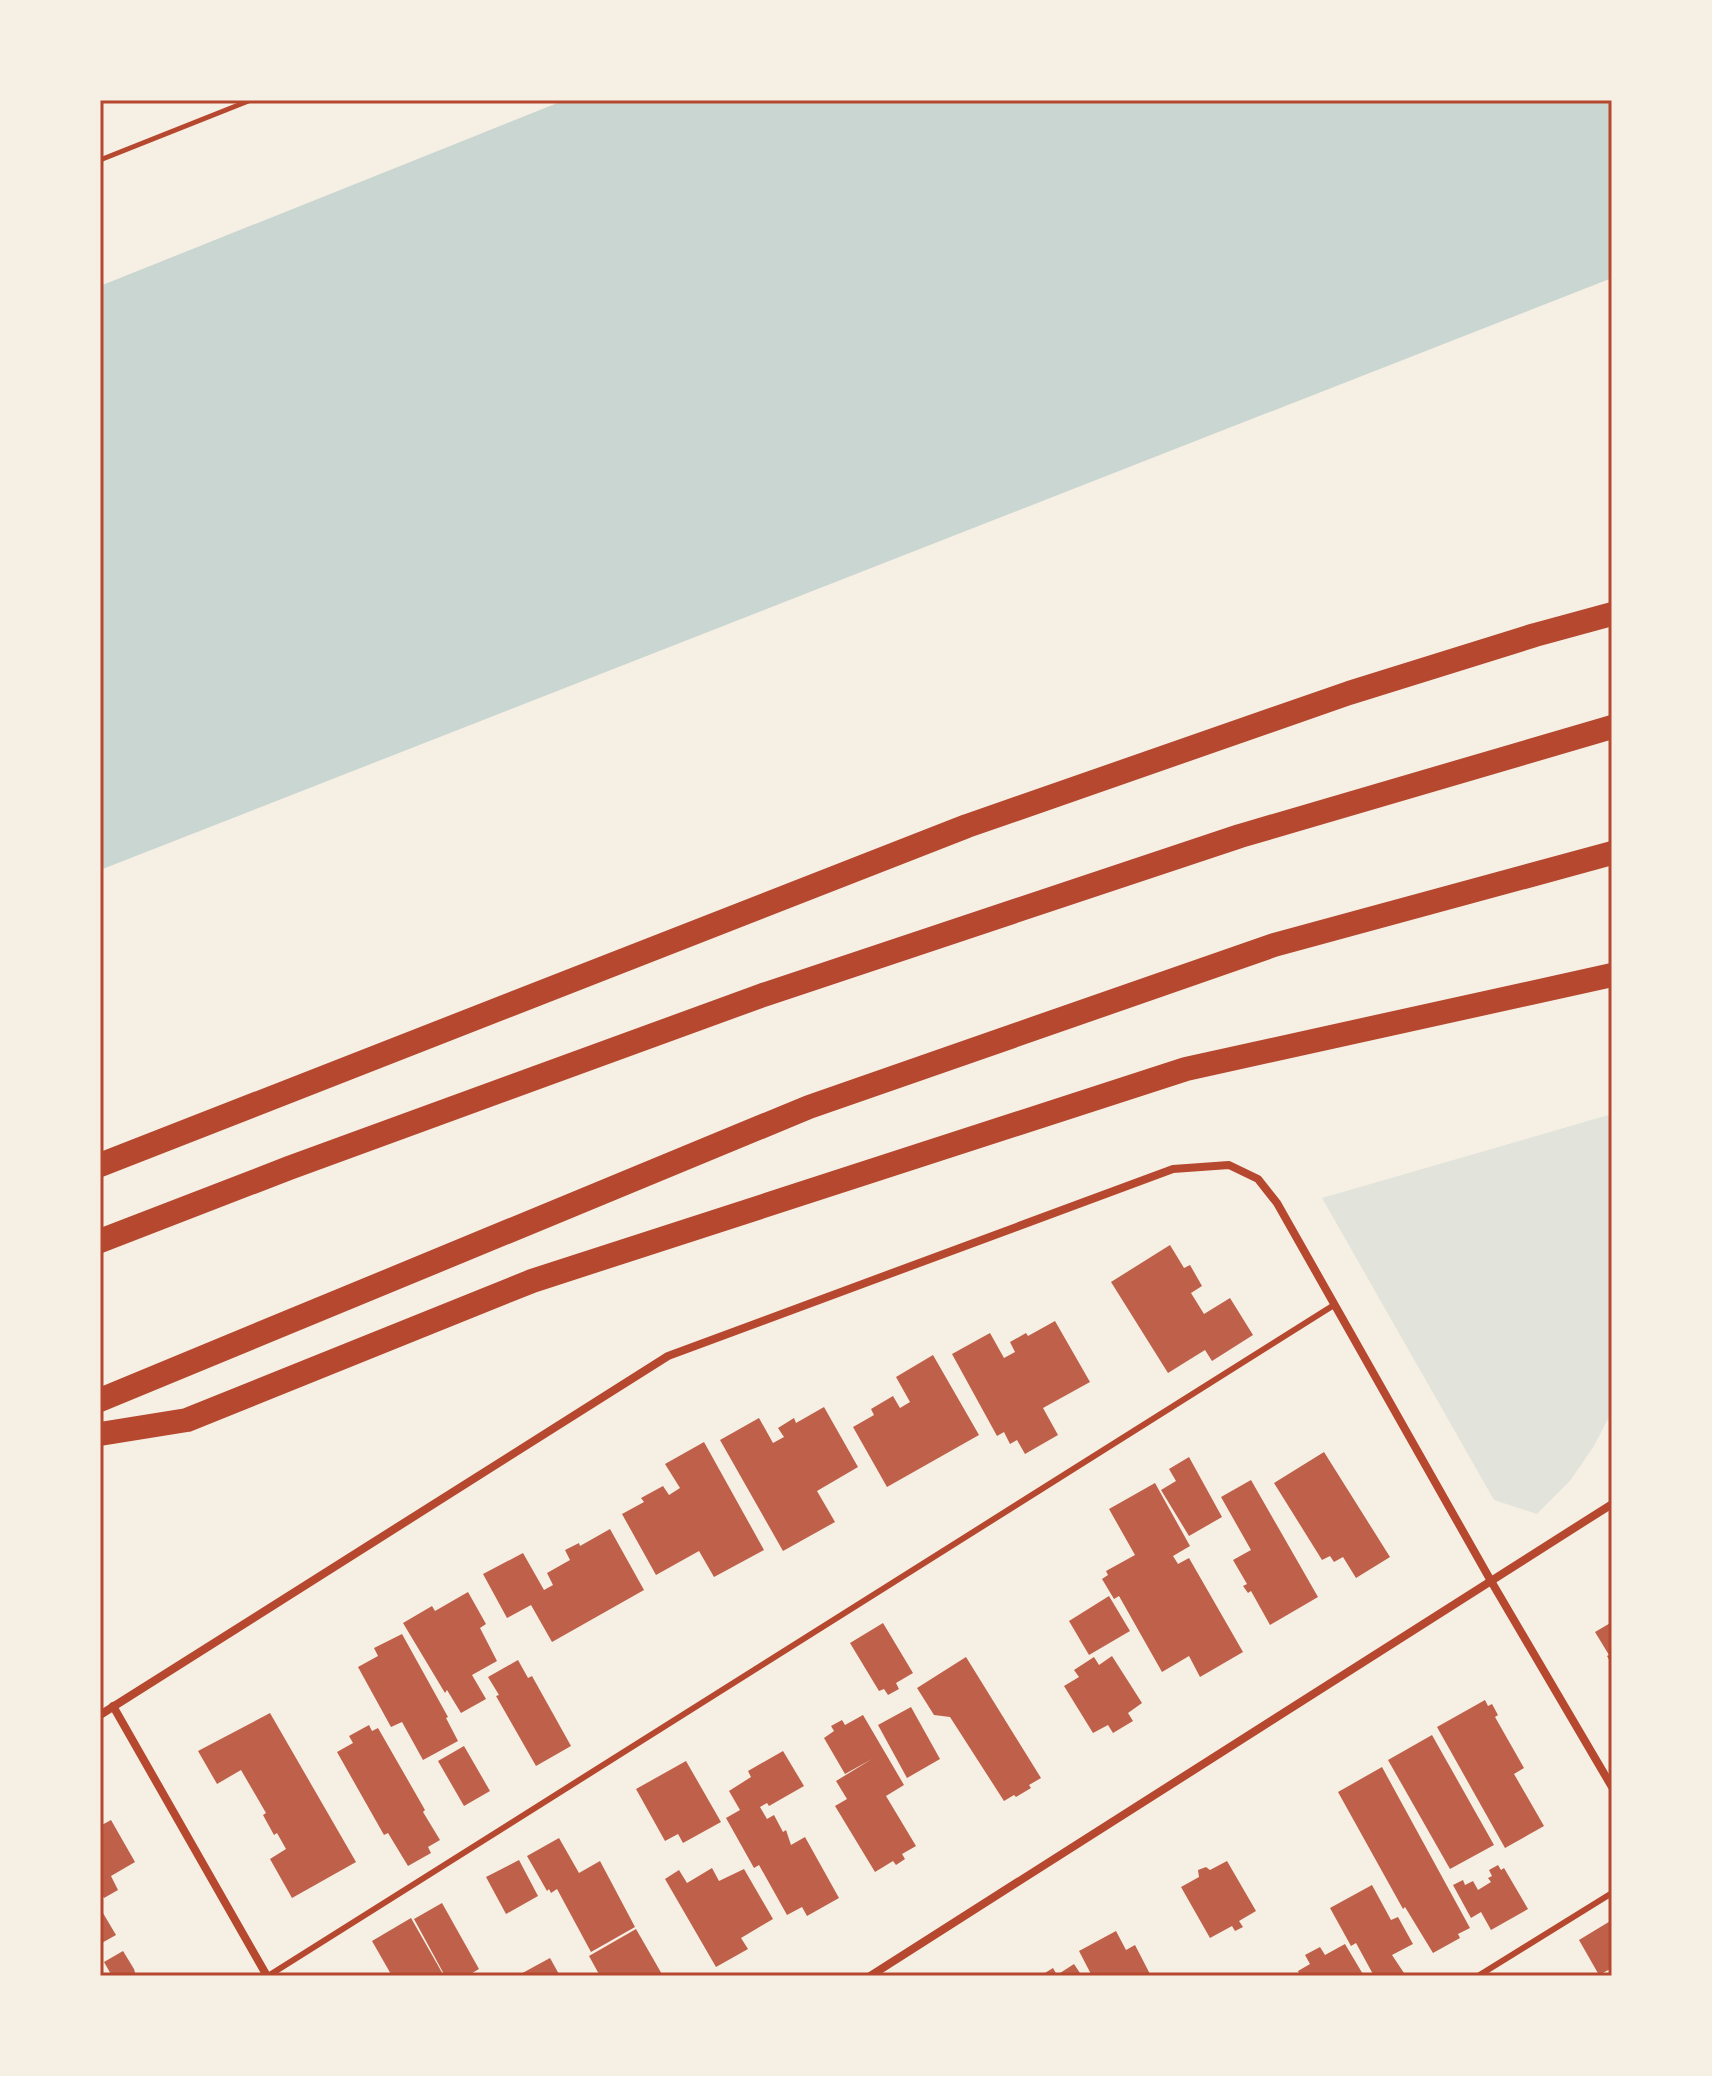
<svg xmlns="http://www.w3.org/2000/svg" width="1712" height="2076" font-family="Signika,sans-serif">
  <rect width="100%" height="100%" fill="#f6efe4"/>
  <path fill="#e2e4dc" d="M 1612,1114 L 1612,1411 L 1594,1446 L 1570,1481 L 1537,1514 L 1494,1500 L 1322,1198 Z"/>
  <path fill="#c9d6d2" d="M 565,100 L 1612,100 L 1612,278 L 100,870 L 100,286 Z"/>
  <g fill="#bf614a">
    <path d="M 1170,1245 L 1184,1268 L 1190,1265 L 1202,1286 L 1191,1293 L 1204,1314 L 1230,1298 L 1253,1335 L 1212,1361 L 1205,1350 L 1168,1373 L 1111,1282 Z"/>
    <path d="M 1055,1321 L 1090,1382 L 1043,1408 L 1058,1435 L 1025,1454 L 1017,1440 L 1010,1444 L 1004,1432 L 997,1436 L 952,1354 L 990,1333 L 1004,1358 L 1015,1352 L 1010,1342 L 1026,1333 L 1028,1336 Z"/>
    <path d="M 933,1355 L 979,1435 L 887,1487 L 853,1427 L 874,1415 L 871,1409 L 893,1396 L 900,1408 L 910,1402 L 896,1377 Z"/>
    <path d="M 824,1407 L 858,1467 L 817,1491 L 835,1522 L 783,1551 L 720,1440 L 759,1418 L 773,1443 L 784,1437 L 778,1428 L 794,1418 L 796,1423 Z"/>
    <path d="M 704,1442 L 764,1550 L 714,1577 L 699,1551 L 656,1575 L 622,1514 L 644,1502 L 641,1498 L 663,1486 L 669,1495 L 680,1488 L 665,1464 Z"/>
    <path d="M 1324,1452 L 1390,1557 L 1356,1578 L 1343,1557 L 1334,1562 L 1330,1556 L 1322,1560 L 1274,1483 Z"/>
    <path d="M 1189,1457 L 1222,1517 L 1189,1536 L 1161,1490 L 1176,1481 L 1169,1469 Z"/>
    <path d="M 1251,1480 L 1318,1597 L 1270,1625 L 1251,1591 L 1248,1593 L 1243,1586 L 1247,1584 L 1233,1560 L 1251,1550 L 1221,1497 Z"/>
    <path d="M 1155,1483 L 1190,1546 L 1173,1556 L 1178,1564 L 1189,1558 L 1243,1652 L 1200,1677 L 1189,1656 L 1162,1672 L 1119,1596 L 1114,1599 L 1102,1579 L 1108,1575 L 1106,1571 L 1135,1555 L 1109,1509 Z"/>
    <path d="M 610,1529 L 644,1590 L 552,1642 L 531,1605 L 507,1618 L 483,1574 L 523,1553 L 544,1590 L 553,1585 L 547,1573 L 570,1560 L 565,1550 L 579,1543 L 580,1546 Z"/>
    <path d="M 468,1592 L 486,1624 L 480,1628 L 497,1661 L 472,1675 L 486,1699 L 461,1713 L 447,1690 L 445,1693 L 403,1623 L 432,1606 L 435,1611 Z"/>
    <path d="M 1109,1596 L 1130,1631 L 1089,1655 L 1069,1621 Z"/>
    <path d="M 1612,1622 L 1612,1665 L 1607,1656 L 1609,1655 L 1595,1632 Z"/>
    <path d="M 883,1623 L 913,1673 L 896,1683 L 899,1689 L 888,1695 L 884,1689 L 879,1691 L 850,1643 Z"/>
    <path d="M 402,1634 L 448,1717 L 446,1718 L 458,1741 L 423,1760 L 402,1722 L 391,1727 L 358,1667 L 378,1656 L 374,1648 Z"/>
    <path d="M 1112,1656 L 1142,1703 L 1128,1713 L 1133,1721 L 1113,1733 L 1108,1725 L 1093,1733 L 1064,1686 L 1079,1677 L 1074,1670 L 1094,1657 L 1099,1665 Z"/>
    <path d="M 966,1657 L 1041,1778 L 1029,1785 L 1031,1788 L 1016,1797 L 1014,1795 L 1004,1801 L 950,1717 L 934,1715 L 917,1688 Z"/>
    <path d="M 518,1660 L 528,1678 L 532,1676 L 571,1746 L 536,1766 L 496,1696 L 499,1695 L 488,1677 Z"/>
    <path d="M 1485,1700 L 1488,1706 L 1492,1704 L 1498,1715 L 1495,1717 L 1524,1768 L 1514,1774 L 1544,1826 L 1505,1848 L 1437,1727 Z"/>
    <path d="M 911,1707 L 940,1759 L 907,1778 L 878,1725 Z"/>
    <path d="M 270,1713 L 356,1862 L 292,1898 L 270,1859 L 286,1849 L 277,1833 L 274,1835 L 263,1815 L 266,1813 L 241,1770 L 217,1784 L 198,1751 Z"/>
    <path d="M 863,1715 L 904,1785 L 886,1796 L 916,1846 L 902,1854 L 905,1859 L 896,1865 L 893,1861 L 875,1872 L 835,1806 L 847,1799 L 836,1781 L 872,1759 L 845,1774 L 824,1738 L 834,1731 L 831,1726 L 842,1720 L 845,1725 Z"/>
    <path d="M 369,1725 L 372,1731 L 378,1728 L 425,1810 L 423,1812 L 440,1840 L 428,1847 L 431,1853 L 408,1866 L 388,1833 L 384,1835 L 337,1752 L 353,1743 L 349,1736 Z"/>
    <path d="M 1432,1735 L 1494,1845 L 1450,1869 L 1388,1760 Z"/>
    <path d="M 464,1746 L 490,1791 L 464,1806 L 438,1761 Z"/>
    <path d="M 783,1751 L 804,1786 L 769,1806 L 767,1803 L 760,1807 L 767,1819 L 774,1815 L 783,1832 L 786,1830 L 791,1845 L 805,1837 L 839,1898 L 807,1916 L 802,1907 L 787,1915 L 759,1865 L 754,1868 L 726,1818 L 740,1810 L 729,1791 L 751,1777 L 748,1771 Z"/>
    <path d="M 686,1761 L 721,1822 L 683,1843 L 678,1834 L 665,1841 L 636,1789 Z"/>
    <path d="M 1382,1767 L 1470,1928 L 1458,1934 L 1460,1938 L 1433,1953 L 1405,1907 L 1403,1909 L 1338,1792 Z"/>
    <path d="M 111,1820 L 135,1862 L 111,1876 L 118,1890 L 104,1898 L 100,1892 L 100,1826 Z"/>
    <path d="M 559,1838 L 579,1873 L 600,1861 L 635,1927 L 591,1952 L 557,1889 L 551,1893 L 549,1889 L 547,1891 L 527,1856 Z"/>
    <path d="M 519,1860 L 538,1896 L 506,1914 L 486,1877 Z"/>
    <path d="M 1227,1861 L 1256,1911 L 1239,1921 L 1243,1927 L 1235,1931 L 1232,1926 L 1210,1938 L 1181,1887 L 1199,1877 L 1198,1870 L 1206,1867 L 1210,1870 Z"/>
    <path d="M 1498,1865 L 1501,1870 L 1504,1868 L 1528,1909 L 1491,1930 L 1481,1912 L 1471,1918 L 1453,1885 L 1463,1880 L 1465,1885 L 1473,1881 L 1478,1890 L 1491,1882 L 1488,1878 L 1492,1876 L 1489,1870 Z"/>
    <path d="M 712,1868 L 719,1881 L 744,1869 L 773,1919 L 741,1938 L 748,1949 L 716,1967 L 665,1879 L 679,1870 L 687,1883 Z"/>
    <path d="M 1372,1885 L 1391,1920 L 1398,1917 L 1413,1944 L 1392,1955 L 1406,1976 L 1374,1976 L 1356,1943 L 1351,1946 L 1330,1908 Z"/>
    <path d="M 442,1903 L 479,1969 L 467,1976 L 445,1976 L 414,1919 Z"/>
    <path d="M 100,1908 L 116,1935 L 100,1944 Z"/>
    <path d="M 411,1918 L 444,1976 L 392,1976 L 372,1941 Z"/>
    <path d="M 1612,1920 L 1612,1968 L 1599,1975 L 1579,1940 Z"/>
    <path d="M 636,1929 L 663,1976 L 600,1976 L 589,1956 Z"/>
    <path d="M 1116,1931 L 1126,1950 L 1135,1945 L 1151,1976 L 1092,1976 L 1079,1951 Z"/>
    <path d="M 1345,1944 L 1364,1976 L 1300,1976 L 1298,1971 L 1310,1964 L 1305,1955 L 1320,1947 L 1325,1955 Z"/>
    <path d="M 123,1951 L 134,1969 L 136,1976 L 112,1976 L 104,1962 Z"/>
    <path d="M 550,1958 L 560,1976 L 517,1976 Z"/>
    <path d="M 1074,1964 L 1082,1976 L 1040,1976 L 1053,1968 L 1057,1975 Z"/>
  </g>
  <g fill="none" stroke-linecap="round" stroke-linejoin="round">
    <path stroke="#b5482f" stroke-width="5" d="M 100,160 L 251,100"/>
    <g stroke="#b5482f" stroke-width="6">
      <path d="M 268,1976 L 1334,1305"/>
      <path d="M 1478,1976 L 1612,1893"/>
    </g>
    <g stroke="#b5482f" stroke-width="8">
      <path d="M 113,1706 L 267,1976"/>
      <path d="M 100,1715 L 668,1356 L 1173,1169 L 1229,1165 L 1258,1179 L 1277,1203 L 1491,1581 L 1612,1787"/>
      <path d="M 870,1976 L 1612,1504"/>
    </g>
    <g stroke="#b5482f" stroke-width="24">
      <path d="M 100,1165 L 967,826 L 1349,693 L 1535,635 L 1612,614"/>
      <path d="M 100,1241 L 289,1168 L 763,995 L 1240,836 L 1612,727"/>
      <path d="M 100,1400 L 809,1107 L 1274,945 L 1612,853"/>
      <path d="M 100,1434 L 187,1420 L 532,1281 L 1186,1069 L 1612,975"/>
    </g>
  </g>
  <rect width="1712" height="2076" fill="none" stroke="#f6efe4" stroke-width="204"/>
  <rect x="102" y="102" width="1508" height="1872" fill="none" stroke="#b5482f" stroke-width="3"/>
</svg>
